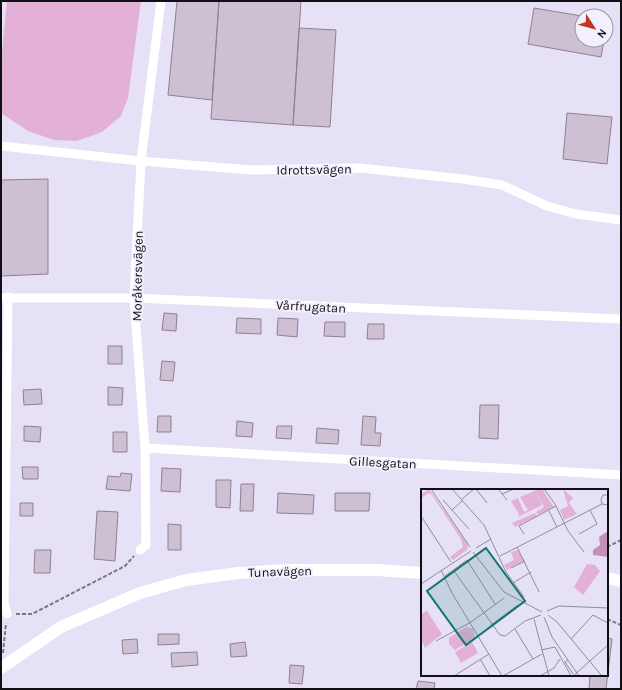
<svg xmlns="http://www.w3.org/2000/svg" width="622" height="690" font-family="Karla,sans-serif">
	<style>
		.green { fill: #e3b1d7 }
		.building { fill: #cdc0d2; stroke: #8d8192 }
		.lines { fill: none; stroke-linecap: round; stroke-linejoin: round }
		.path { stroke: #7a7785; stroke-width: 2; stroke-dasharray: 4 2; stroke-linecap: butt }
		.minor { stroke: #fff; stroke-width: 9 }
		.tertiary { stroke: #fff; stroke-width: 12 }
		.labels { text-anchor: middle; stroke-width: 4; stroke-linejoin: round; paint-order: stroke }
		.street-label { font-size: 13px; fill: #110f16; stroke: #f3effd }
		.inset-road { fill: none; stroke: #918d9c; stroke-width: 1 }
		.view { fill: #0f766e; fill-opacity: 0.15; stroke: #0f766e; stroke-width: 2 }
		.inset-edge { fill: none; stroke: #110f16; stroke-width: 2 }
	</style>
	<rect width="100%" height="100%" fill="#e6e1f6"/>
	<path class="green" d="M7,1H141L128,98L121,116L102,132L77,141L54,140L28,131L1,113V63Z"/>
	<path class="building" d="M177,1H219L212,100L168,95Z
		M219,1H301L293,125L211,119Z
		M534,8L582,16V40H604L601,57L528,44Z
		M299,28L336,30L330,127L293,125Z
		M567,113L612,117L607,164L563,159Z
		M48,179V274L1,276V180Z
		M164,313L177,314L176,331L162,330Z
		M237,318L261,319V334L236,333Z
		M278,318L298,319L297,337L277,335Z
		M325,322H345V337L324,336Z
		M368,324H384V339H367Z
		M108,346H122V364H108Z
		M162,361L175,362L173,381L160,380Z
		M108,387L123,388L122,405H108Z
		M41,389L42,404L24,405L23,390Z
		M480,405H499L498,439L479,438Z
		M158,416H171V432H157Z
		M363,416L376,417L375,433H381L380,446L361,445Z
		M237,421L253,423L252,437L236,436Z
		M24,426L41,427L40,442L24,441Z
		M277,426H292L291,439L276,438Z
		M317,428L339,430L338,444L316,443Z
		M113,432H127V452H113Z
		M22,467H38V479H23Z
		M162,468L181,469L180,492L161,491Z
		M121,473L132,474L130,491L106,489L108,476L120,477Z
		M216,480H231L230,508L216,507Z
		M241,484H254L253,511H240Z
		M278,493L314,495L313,514L277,513Z
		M335,493H370L369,511H335Z
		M20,503H33V516H20Z
		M97,511L118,512L115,561L94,559Z
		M168,524L181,525V550H168Z
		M35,550H51L50,573H34Z
		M158,634H179V644L158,645Z
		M607,638L612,639L606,689H589L590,675H607Z
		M137,639L138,653L123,654L122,640Z
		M245,642L247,656L231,657L230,644Z
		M197,652L198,665L172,667L171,653Z
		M290,665L304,666L302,684L289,683Z
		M418,681L435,683L434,689H416Z"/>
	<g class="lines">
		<path class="path" d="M607,547L621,540
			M16,614H32L125,566L134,556
			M607,619L621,625
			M3,653L6,623"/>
		<path class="minor" d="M1,146L141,161L252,170L360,168L463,179L502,185L547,206L576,214L621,220
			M1,298H134L621,319
			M145,448L621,475
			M140,550L146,545L145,448L134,298L141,161L161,1
			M7,614L4,602L8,297"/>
		<path class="tertiary" d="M607,578L621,581
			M1,668L61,627L140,593L186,580L238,573L287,570H377L422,573"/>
	</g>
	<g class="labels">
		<g class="street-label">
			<text transform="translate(314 169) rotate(-1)" y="5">Idrottsvägen</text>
			<text transform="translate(137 276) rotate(-89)" y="5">Moråkersvägen</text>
			<text transform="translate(311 306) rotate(3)" y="5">Vårfrugatan</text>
			<text transform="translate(383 462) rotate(3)" y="5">Gillesgatan</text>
			<text transform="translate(280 571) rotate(-2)" y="5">Tunavägen</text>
		</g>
	</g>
	<g transform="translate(421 489)">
		<rect width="187" height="187" fill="#e6e1f6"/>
		<path d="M8,0L47,55L46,61L32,71L29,68L42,58L40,50L11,6L8,4L0,9V5ZM118,0H121L133,18L117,26L115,23L123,18L115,4L121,16L97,28L98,25L90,12L97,9L103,23L107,21L99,8ZM142,0L152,9L148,14L156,25L143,31L139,21L147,17ZM114,24L116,27L94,38L91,34ZM97,61L103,72L86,81L83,76L93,71L90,63ZM166,75L174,76L179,82L162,106L153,98ZM6,122L21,145L4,159L0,151V125ZM45,138L52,140L54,149L34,161L28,155V149ZM51,153L57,164L40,174L34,163Z" fill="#e3b1d7"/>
		<path d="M187,42V68L172,66V61L179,56L178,48Z" fill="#c490b9"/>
		<path class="inset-road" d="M10,0L49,58M31,0L63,36L85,83L103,108M55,0L66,14M77,0L86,11M123,0L134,15L147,42L163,63M81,5L93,0M187,6H182L180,10L181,15L187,16M41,10L53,0M22,11L48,40M31,21L42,11M128,22L136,38M0,27L30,73M103,45L98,37L135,17M158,45L176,35L169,21M96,58L118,103M55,59L70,50M52,63L83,103L121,123M79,67L181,15M90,79L104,72M20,81L31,104L81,187M33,82L79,146L84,147L104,132L120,126M24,87L46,71L74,115M92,94L110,83M0,95L50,62M126,122L138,117L187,119M127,126L136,133L181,187M123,128L131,148L158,187M113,130L128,187M70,136L97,116M94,140L112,170M150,150L172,126L187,134M15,152L50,133L83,109M120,161L134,158L150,187M59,170L69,187M147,171L144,173L152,185M33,187L68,165M82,187L121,165M119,187L133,179L139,170M152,187L187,156"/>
		<path class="view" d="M65,59L104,112L45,156L6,102Z"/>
		<rect width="187" height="187" class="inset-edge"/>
	</g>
	<rect width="622" height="690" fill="none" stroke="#110f16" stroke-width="4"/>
	<g transform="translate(594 28) rotate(126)"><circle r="19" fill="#f3effd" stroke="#9995a1"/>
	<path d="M0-3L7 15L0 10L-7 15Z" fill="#c03421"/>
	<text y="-6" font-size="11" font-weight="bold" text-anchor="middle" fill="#110f16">N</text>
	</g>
</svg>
